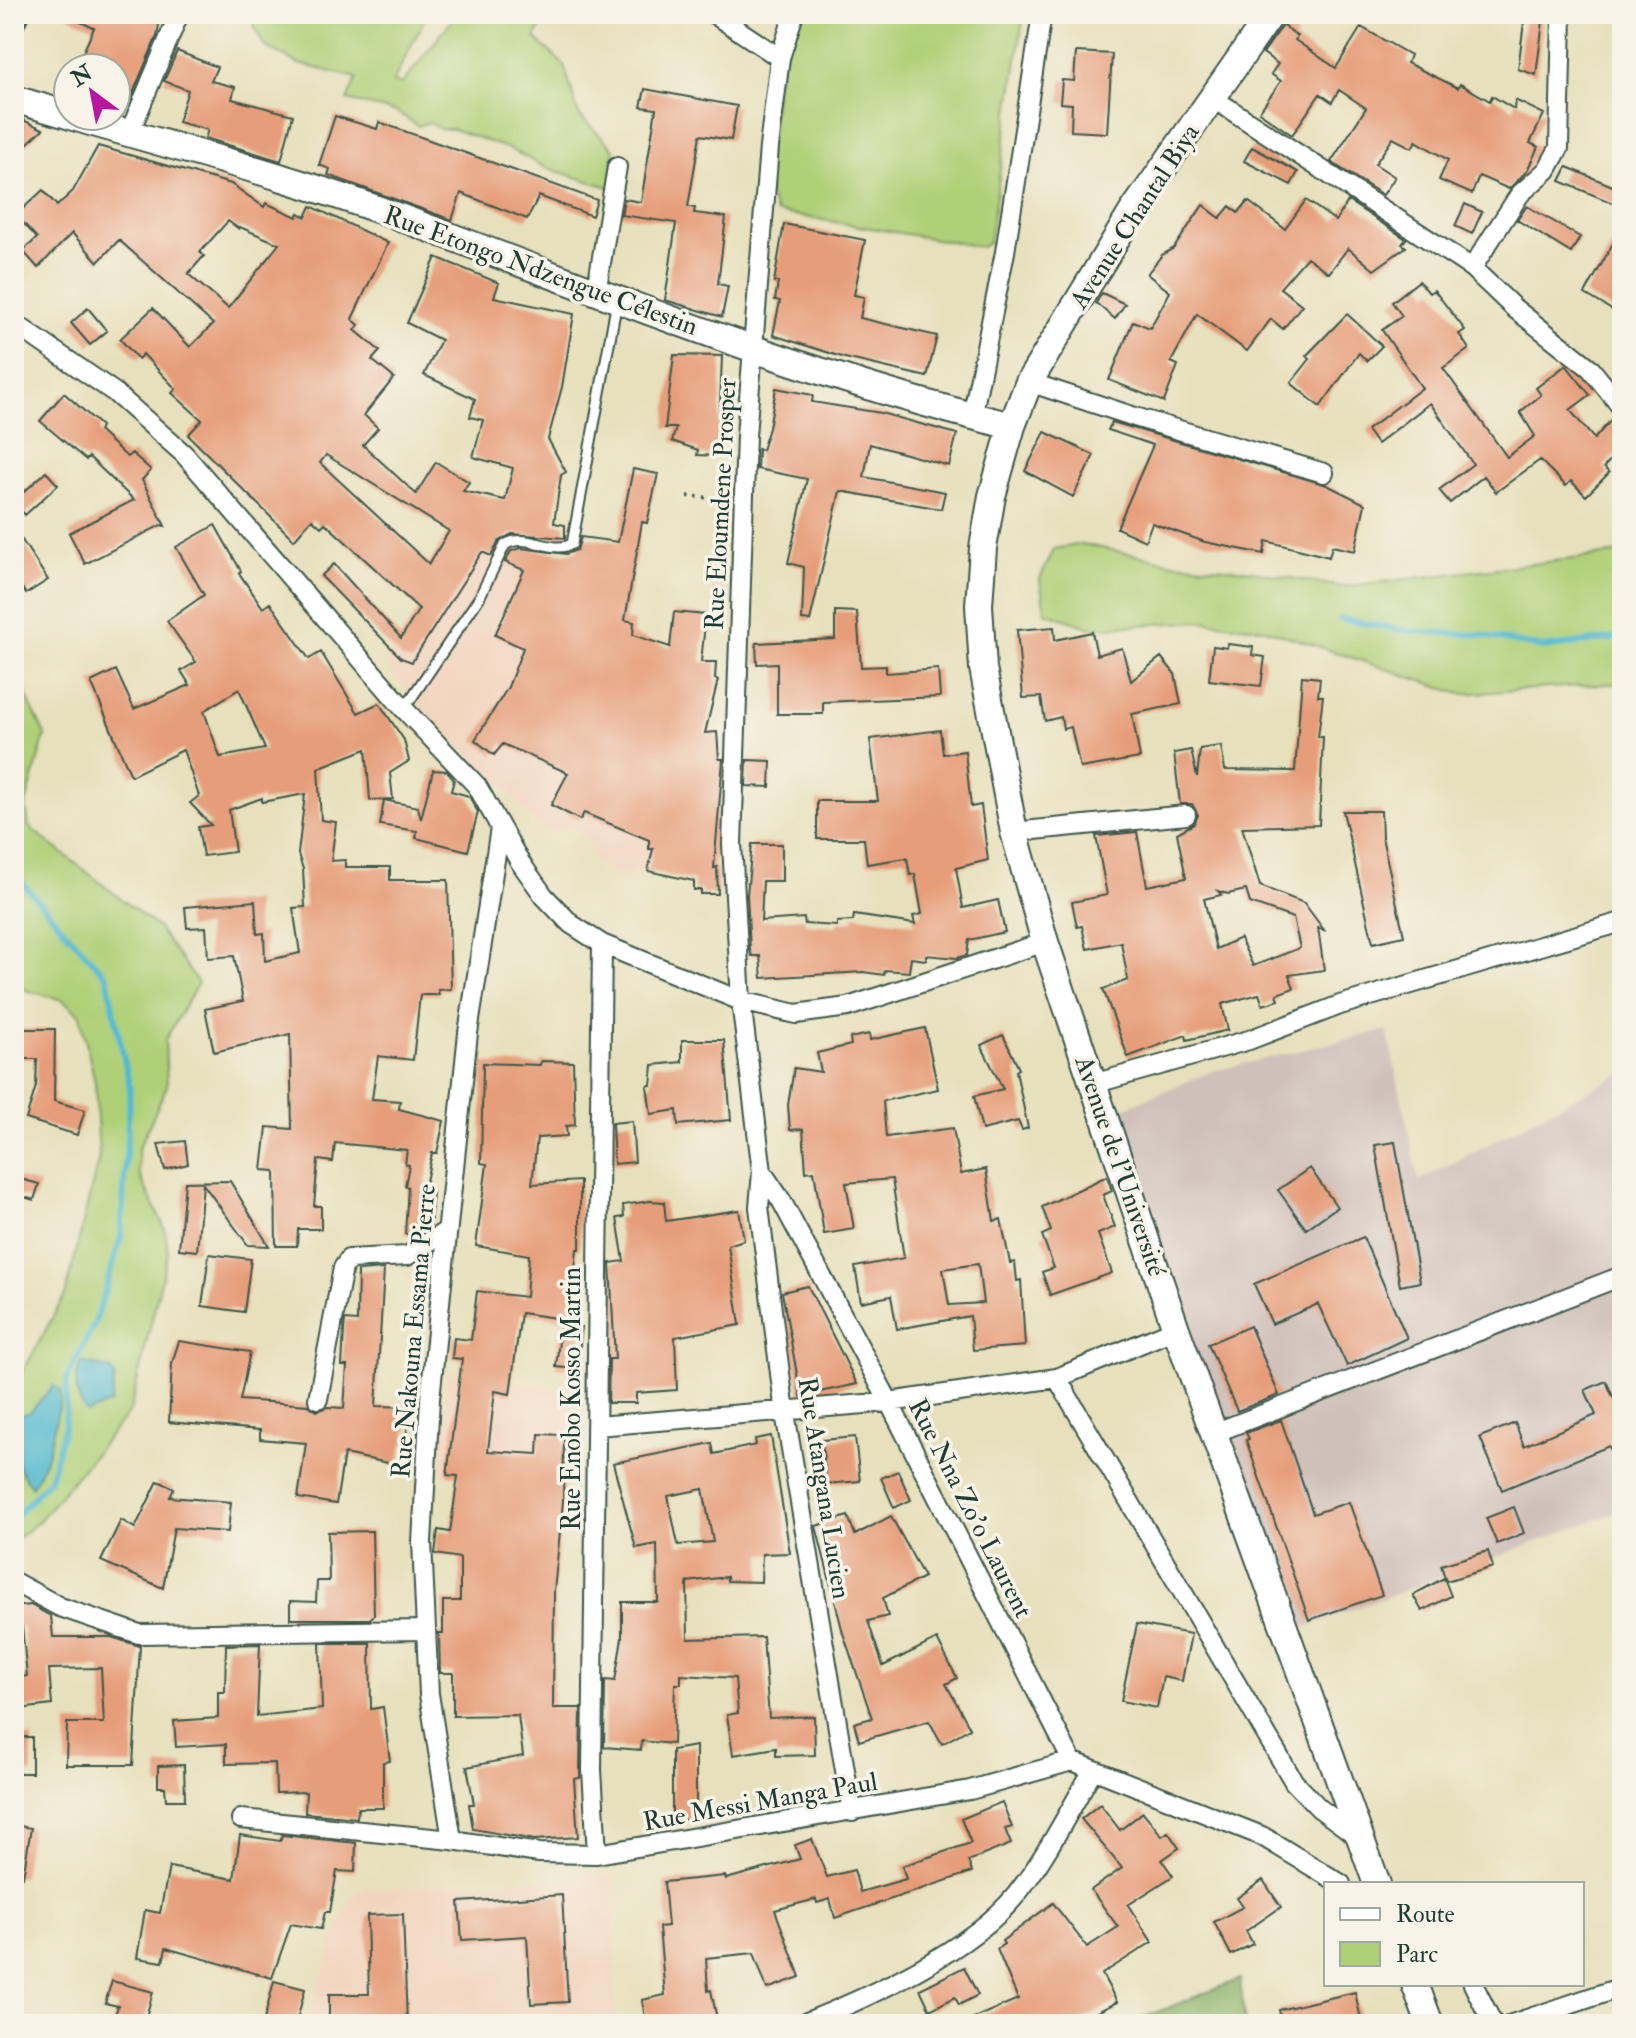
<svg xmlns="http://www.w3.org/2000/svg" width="1636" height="2038" font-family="'IM FELL Double Pica',serif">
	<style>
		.built { fill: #f2d4be }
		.industrial { fill: #cfc0ba }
		.green { fill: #b0d078; stroke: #688656; stroke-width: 2 }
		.forest { fill: #8cb268; stroke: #56784e; stroke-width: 2 }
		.water { fill: #51b9ce; stroke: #387b81; stroke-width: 2 }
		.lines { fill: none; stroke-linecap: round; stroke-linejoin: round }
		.stream { stroke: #51b9ce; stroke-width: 6 }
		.building { fill: #e69d79; fill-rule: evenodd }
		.lane-casing { stroke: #3d5548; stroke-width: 13 }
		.street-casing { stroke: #3d5548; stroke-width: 22 }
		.secondary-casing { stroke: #3d5548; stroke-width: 30 }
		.path { stroke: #3d5548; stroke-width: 4; stroke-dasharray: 2 6; stroke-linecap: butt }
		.lane { stroke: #fff; stroke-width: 9 }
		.street { stroke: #fff; stroke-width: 18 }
		.secondary { stroke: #fff; stroke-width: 26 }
		.labels { text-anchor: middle; stroke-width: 7; stroke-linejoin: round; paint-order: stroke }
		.street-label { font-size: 26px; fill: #1f3d34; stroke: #f7f3e8 }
	</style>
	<rect width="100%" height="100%" fill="#f7f3e8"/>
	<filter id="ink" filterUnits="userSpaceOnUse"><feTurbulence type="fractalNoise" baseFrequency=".0125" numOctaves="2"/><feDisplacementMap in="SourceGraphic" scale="16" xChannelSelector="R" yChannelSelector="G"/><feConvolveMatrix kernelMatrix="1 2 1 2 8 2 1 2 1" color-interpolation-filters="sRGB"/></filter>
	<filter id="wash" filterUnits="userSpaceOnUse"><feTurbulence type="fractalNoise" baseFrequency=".006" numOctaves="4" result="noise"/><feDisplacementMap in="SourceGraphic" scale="32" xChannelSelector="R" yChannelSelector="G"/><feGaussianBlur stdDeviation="1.8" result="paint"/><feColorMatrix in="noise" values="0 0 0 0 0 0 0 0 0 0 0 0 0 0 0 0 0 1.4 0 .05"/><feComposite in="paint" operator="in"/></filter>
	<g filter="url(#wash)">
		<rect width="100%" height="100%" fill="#e7e0bc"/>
		<path class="built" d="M473,522L522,537L530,546L557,552L560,557L675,865L673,876L648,871L616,874L593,859L587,839L573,827L551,832L536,825L516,799L438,726L384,664Z
			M447,1372L573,1391L566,1488L440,1474Z
			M613,1876L615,2024H306L340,1921L357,1890Z"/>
		<path class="industrial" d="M1387,1030L1419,1181L1622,1073V1510L1287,1634L1104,1116L1213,1071Z"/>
		<path class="green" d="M255,14H427L393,82L402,84L457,14H548L535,38L564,65L579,115L614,149L612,188L546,168L512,150L453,129H440L429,122L418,126L397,112L347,100L357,78L299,64L264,46L252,21Z
			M788,14H1024L989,242L982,247L776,212L762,177Z
			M1082,544L1174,563L1247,570L1341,587L1622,553V683L1461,694L1266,629L1203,621L1091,628L1045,612L1040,579L1054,549Z
			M14,639L26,695L45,735L26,804L29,827L157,927L198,983L165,1040L167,1086L138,1150L139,1174L165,1229L168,1252L130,1411L39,1521L14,1541V1388L66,1293L99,1157L95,1082L80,1015L63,1000L14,987Z"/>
		<path class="forest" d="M1240,1979L1245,2024H1127Z"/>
		<path class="water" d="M81,1362L111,1369L115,1376L111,1403L87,1413C74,1396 74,1383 81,1362Z
			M53,1386L60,1390L61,1399L47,1457L32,1487C12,1465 14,1446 14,1417L30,1412Z"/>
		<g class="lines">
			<path class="stream" d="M1340,619L1408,631L1481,635L1544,648L1622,637
				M14,862L23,884L107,977L130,1088L121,1238L95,1323L67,1378L65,1424L50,1479L14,1518"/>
		</g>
		<g id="blocks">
			<path class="building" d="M63,14H161L157,36L131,98L116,92V68H76L94,28Z
				M1525,14H1544L1536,75L1518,69Z
				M1283,25L1297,36L1295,40L1336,68L1361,27L1410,55L1407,63L1458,88L1460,84L1490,101L1492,96L1514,109L1515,100L1544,114L1530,143L1538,147L1527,171L1509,189L1479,176L1472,194L1439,180L1448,160L1416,141L1412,148L1393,138L1375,164L1395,177L1383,195L1331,162L1366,108L1339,90L1332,102L1320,94L1292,135L1259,112L1281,81L1271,74L1278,64L1263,53Z
				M177,51L217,67L211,81L235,87L232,99L293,115L281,161L205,138L208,130L178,122L188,90L164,81Z
				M1076,52L1112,54L1107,133L1071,131L1072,104L1060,103L1062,80L1074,81Z
				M645,89L737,106L731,140L700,135L688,207L695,208L694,213L726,217L718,284L728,286L722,317L665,300L676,223L621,215L624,199L641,202L656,109L641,107Z
				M14,116L43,129L14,156Z
				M335,116L377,129L379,122L597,200L592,216L539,196L527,219L461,193L452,220L328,175L330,169L319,165Z
				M98,146L231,184L264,207L266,203L297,217L299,213L306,217L311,206L388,243L352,319L359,325L355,330L380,351L372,360L394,378L364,415L378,428L363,445L416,494L436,462L469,482L463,491L505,500L513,468L473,457L483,420L470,417L475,399L424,375L441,340L407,323L436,257L499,283L494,297L574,314L562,387L548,439L566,472L561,475L554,523L565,525V538L512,534L499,541L491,556L482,552L412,662L401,658L321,576L334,564L401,638L419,609L325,523L321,527L312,519L294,540L188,435L202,420L172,393L176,389L143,354L138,359L120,339L153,308L190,347L213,324L119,240L98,262L72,233L38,268L23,251L37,238L16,215L43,190L57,206L73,191ZM228,221L239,229L240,227L279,244L228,308L188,274L204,256L200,252ZM326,455L449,531L429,564L320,463Z
				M1252,147L1298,172L1291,185L1244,161Z
				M1567,167L1622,190V207L1560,181Z
				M1306,200L1336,221L1348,201L1406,239L1402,244L1406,247L1374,270L1348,248L1329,273L1307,257L1280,288L1302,305L1283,329L1271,319L1247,351L1197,314L1171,362L1178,365L1164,402L1109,380L1133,321L1150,328L1170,292L1147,274L1162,255L1174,248L1203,205L1220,218L1230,206L1238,213L1248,201L1285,229Z
				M1465,204L1482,212L1472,234L1455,226Z
				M1527,206L1580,237L1571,253L1517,220Z
				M784,224L865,240L854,295L864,297L860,318L937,336L927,377L845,358L773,335L780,301L775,300L778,282H774Z
				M1622,227V316L1585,294Z
				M1419,281L1429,293L1434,290L1465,330L1459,334L1469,349L1443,368L1507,457L1535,436L1520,412L1541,395L1536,388L1566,365L1590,395L1570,410L1594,439L1611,420L1622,430V447L1604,467L1609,473L1586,496L1571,481L1566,486L1540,460L1496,492L1484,476L1450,503L1439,490L1473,464L1430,403L1377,444L1367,430L1422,388L1382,330L1402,316L1392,302Z
				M1102,293L1125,304L1115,319L1096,303Z
				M88,308L107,331L90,345L71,323Z
				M1347,314L1382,346L1367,361L1359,353L1320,407L1291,383L1310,359L1306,356Z
				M674,355L722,356L718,456L697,455L698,450L672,441L676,428H665Z
				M776,388L813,395L812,402L881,413L957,434L949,466L870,444L864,477L945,492L941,509L840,491L810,621L802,620L804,567L788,563L807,479L757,469L758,449L762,450L769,428Z
				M64,393L101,426L99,431L127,457L132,453L151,470L142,480L165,526L161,525L85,564L69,533L134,500L89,457L86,460L40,421Z
				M1112,422L1327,485L1365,504L1355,551L1332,546L1329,557L1266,541L1264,554L1205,542L1152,523L1145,541L1117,528L1153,445L1108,430Z
				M1045,432L1094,455L1073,497L1025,471Z
				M633,469L658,474L647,523L642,522L625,620L634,622L633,635L670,647L674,612L706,615L701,662H716L715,679L718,680L705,733L717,732L719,759H723L714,868L717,867L718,894H701V890H694V881L648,871L653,849H649V840L584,813L580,820L551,805L568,773L503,744L494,755L475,740L508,687L523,648L495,635L524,570L505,562L511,551L521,548L566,554L577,550L581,537L618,542Z
				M46,472L58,485L25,515L14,501Z
				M215,525L241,571L239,573L263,608L270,603L309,659L321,652L358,713L379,703L404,740L409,761L390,773L393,799L370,800L366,749L318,768L321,820L336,822L331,861L345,860V867H390V880H448L451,989L438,990L439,995H420L413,1060L378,1056L372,1099L400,1101L399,1109L444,1121L437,1153H432L424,1191L433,1192L430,1227L416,1235L405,1234L408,1187L405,1186L409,1165L405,1164L407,1150L335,1143L333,1162L318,1160L314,1206H321V1229H298L297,1246H276L275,1171L262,1170L267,1127L292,1129L290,1034L214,1052L205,1009L243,1001L234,956L208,958L206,927L187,928L185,907L255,901L257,934L264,933L265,961L300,953L293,908L305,907L303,869L298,854L305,794L262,802V798L229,810L235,852L203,856L198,827L211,825L190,803L199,796L183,750L131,776L91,682L116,670L134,709L190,685L181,671L196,662L167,621L204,595L176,547ZM239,689L265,749L220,757L204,711Z
				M14,528L48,580L26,594L14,576Z
				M835,611L857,612L861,667L886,666V673L938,669L940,697L823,702V714H777V663L757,664L756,643L835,639Z
				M1054,627L1055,640L1092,632L1097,655L1122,648L1131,681L1161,657L1175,674L1181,704L1132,714L1140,758L1080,768L1071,727L1063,729L1061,717L1045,721L1041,697L1023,698L1017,630Z
				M1228,644L1253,647L1252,655L1265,657L1261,686L1209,680L1213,646L1227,648Z
				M1302,676L1320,678L1318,696H1323L1318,737H1323L1319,825L1242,827L1260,886L1304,903L1324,930L1318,928L1324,970L1289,975L1294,988L1277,994L1279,1000L1263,1005L1259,994L1222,1004L1228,1030L1187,1040L1186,1035L1128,1057L1103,989L1128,980L1121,942L1087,949L1082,926L1077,927L1072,902L1107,895L1096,836L1137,832L1147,886L1186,878L1177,833L1194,824L1198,815L1192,804H1180L1174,753L1191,750L1197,777L1200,749L1221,746L1225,770L1295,771ZM1246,890L1250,903L1293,918L1300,948L1253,966L1240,938L1216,949L1204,899L1221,895L1218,891L1228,894Z
				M940,730L943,754L965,751L971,807L981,805L988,860L956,868L963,908L998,900L1005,932L969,940L967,955L957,958L926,955V960L911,958L909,972L885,970L884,975L863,972L762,978L760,956H752L750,950L747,895L752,844H782V881H763L761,921L804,918L805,924L837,926V922L853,921L854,915L915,924L913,916L922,914L915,874L910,875L907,858L867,864L864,839H817V801H878L870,739Z
				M747,760L771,761L770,787L746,786Z
				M433,770L447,771L454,780L451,791L469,796L478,812L468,851L416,838L417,831L380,825L384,800L418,807L421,819Z
				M1343,811H1381L1382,837L1404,936L1373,943Z
				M925,1028L938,1089L883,1101L886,1137L953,1128L961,1174L986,1169L994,1221L1001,1219L1010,1263L1015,1262L1017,1281L1021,1280L1025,1346L973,1350L970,1316L897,1329L891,1296L861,1302L855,1267L904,1258L892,1179L846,1183L854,1229L824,1234L814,1171L806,1172L803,1129L790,1130L788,1105L794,1068L821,1072L817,1053L851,1045L850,1038L869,1034L870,1040ZM978,1264L983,1303L949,1305L943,1269Z
				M21,1029H55L54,1101L85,1110L77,1135L26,1119L36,1086L37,1059H20Z
				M1003,1035L1019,1069L1016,1071L1028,1128L1022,1130L1018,1121L982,1130L974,1096L1003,1089L981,1045Z
				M682,1040H724L731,1120L678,1125L677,1110L651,1114L647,1086L651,1085L653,1065L682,1062Z
				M541,1061L573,1062L575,1125L566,1126L567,1136L537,1138L532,1184L580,1181V1249H577L570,1320L521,1313L510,1394L495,1391L488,1451L538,1454L539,1434L564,1435L563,1502L554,1591L553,1708H581L580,1778L574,1779L578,1837L535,1840L473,1829L469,1804H474L467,1767L523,1756L518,1715L453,1716V1673H440L439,1633H443V1601H460V1558L435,1554L438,1530L450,1532L458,1476L447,1475L462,1359L452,1358L454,1338L471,1340L477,1291L526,1297L529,1255L476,1246L487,1164L481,1163L483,1063L540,1065Z
				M632,1121L635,1162L614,1164L612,1123Z
				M185,1141L188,1164L165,1170L158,1144Z
				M1395,1142L1420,1282L1400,1286L1375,1145Z
				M1310,1168L1337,1207L1306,1229L1278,1190Z
				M1107,1176L1112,1191L1103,1195L1115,1227L1098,1234L1112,1273L1050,1295L1042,1272L1054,1268L1042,1235L1051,1231L1042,1207Z
				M17,1178L39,1184L34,1200L14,1194Z
				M230,1181L269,1246L248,1245L203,1184L197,1251L179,1249L185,1182Z
				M650,1201L664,1202L666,1221L739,1210L744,1240L728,1245L740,1325L675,1337L677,1390L636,1393V1403H608L609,1359H615L610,1263L624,1261L617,1218L624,1217L623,1205Z
				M1363,1237L1407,1338L1347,1366L1318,1304L1272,1324L1254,1284Z
				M209,1254L251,1259L244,1312L202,1306Z
				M384,1269L376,1406L413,1407L398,1465L344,1454L336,1504L298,1498L306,1443L260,1439V1430L169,1422L172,1363L179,1341L250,1352L240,1400L308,1405L317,1411L327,1407L344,1408L347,1366H342L344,1329L345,1320L357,1321L358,1271Z
				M808,1286L857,1384L801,1396L782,1292Z
				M561,1324L582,1327L577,1369L556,1367Z
				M1250,1326L1279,1395L1237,1411L1208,1344Z
				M1606,1381L1622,1417V1475L1609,1446L1502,1490L1480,1437L1515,1423L1524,1446L1596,1415L1585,1390Z
				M1281,1420L1313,1514L1349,1502L1382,1595L1309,1620L1246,1440L1249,1439L1246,1433Z
				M771,1436L790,1553L762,1554L761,1582L727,1581V1577L687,1582L688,1639L763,1637L769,1718L814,1716L815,1755L776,1756V1748L733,1755L727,1715L738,1713L735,1678L681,1675V1684H675L673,1744L642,1741L641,1750L604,1747L605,1680L615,1681L622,1638V1602H658L657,1544L636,1548L613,1463L712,1443L714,1454L756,1445L755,1439ZM703,1489L713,1542L678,1545L668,1496Z
				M855,1437L860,1481L826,1484L822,1440Z
				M898,1471L911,1500L894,1508L881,1478Z
				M158,1481L174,1488L170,1497L231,1502L228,1532L174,1528L163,1588L101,1561L121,1520L135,1528Z
				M1514,1507L1524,1533L1497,1544L1486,1518Z
				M848,1516L855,1535L891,1516L924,1577L883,1598L888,1616L868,1621L883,1666L937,1639L957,1678L946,1684L970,1728L942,1744L929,1721L859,1741L854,1723L872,1718L843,1633L816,1526Z
				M372,1531L374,1615L370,1619H290V1601L316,1602L317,1581H329L328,1532Z
				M1488,1551L1493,1567L1446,1581L1441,1565Z
				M1444,1578L1451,1596L1422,1611L1413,1595Z
				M31,1605L51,1616L53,1637H111L140,1646L133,1765H66L67,1723H104L101,1668L49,1669L52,1705L19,1709L18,1698H14V1678L27,1676L22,1626L14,1627V1607Z
				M1137,1624L1191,1634L1182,1681L1163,1677L1157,1708L1121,1701Z
				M320,1643H370L371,1709L383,1707L390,1761L383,1762V1808H358L357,1818L305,1813L306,1792L276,1793L275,1763L226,1764V1744L176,1747L174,1721L218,1718V1692H225L226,1645L260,1644L257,1716L322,1709Z
				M14,1737H32V1773H14Z
				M696,1746V1820H672V1750Z
				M184,1765L185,1800H166L165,1787H158V1766Z
				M1002,1802L1012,1827L1005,1829L1011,1844L968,1861L972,1872L835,1918L830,1899L817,1903L816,1899L775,1910L800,1977L767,1989L754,1953L706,1958L708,1991L711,1990L718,2024H646L642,2000L665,1995L659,1927L668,1926L664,1882L725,1876L726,1879L800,1859L795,1845L812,1839L827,1877L854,1870L860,1892L906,1879L902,1866L971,1843L961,1819Z
				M1100,1804L1120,1830L1143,1812L1162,1836L1168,1832L1179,1848L1162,1860L1173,1876L1128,1905L1152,1942L1102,1974L1117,2002L1074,2024H960L1018,1999L997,1949L1004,1944L1002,1941L1053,1903L1087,1947L1118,1927L1091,1890L1122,1868L1081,1819Z
				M14,1825L31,1828L23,1877L14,1876Z
				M240,1835L280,1841L282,1835L356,1843L355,1872L337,1871L330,1912H325L321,1929L291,1924L272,1978L166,1948L163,1962L137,1958L145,1910L160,1913L169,1867L234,1879Z
				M1263,1880L1281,1907L1246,1931L1253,1944L1231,1955L1214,1922L1243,1907L1237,1898Z
				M562,1895L568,2002L531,2004L527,1936L462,1940L459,1902Z
				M403,1914L407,2024H329V1994H369L367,1915Z
				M964,1967L978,1995L959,2005L955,1997L930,2010L920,1989Z
				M112,1981L153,1992L144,2024H112L118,2006L105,2003Z
				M274,1981L305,1989L296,2024H263Z
				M1355,1992L1362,2024H1282L1279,2010Z"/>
		</g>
	</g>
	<g filter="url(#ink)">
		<use href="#blocks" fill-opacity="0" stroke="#3d5548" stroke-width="2"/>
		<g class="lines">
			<defs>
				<path id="lane" d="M404,709L479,598L505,545C526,531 550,555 572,544L617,301"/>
				<path id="street" d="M714,14L780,58
					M794,14L780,58L769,147L746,436L732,844L741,1001L762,1172L781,1200L889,1402L1072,1761L1262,1836L1341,1884
					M14,25L19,14
					M1211,97L1472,268L1514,308L1590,368L1622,408
					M129,134L179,14
					M1472,268L1520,194L1547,170L1559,148L1562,14
					M596,293L617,167
					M14,323L114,392L184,454L404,709L477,786L520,862L544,896L571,924L602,944L741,1001L796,1014L848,1007L1045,942
					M1029,382L1135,417L1324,473
					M972,417L1005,252L1042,14
					M1014,832L1186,815
					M1093,1084L1249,1040L1340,1005L1622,922
					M762,1172L759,1207L785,1413L852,1812
					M1057,1378L1294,1782L1319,1808L1361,1839
					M318,1399L343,1268L349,1259L407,1256L446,1231
					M597,1426L889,1402L1057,1378L1176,1329
					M1214,1433L1622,1276
					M14,1582L60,1607L139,1634L424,1630
					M241,1819L452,1840L539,1853L597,1854L970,1790L1072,1761
					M452,1840L429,1694L422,1542L430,1399L468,1033L500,828
					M597,1854L592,1770L602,944
					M1473,1984L1493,2024
					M802,2024C868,1998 971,1950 1016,1895C1046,1857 1069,1811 1093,1770
					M1512,2024L1622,1987"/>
				<path id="secondary" d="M1271,14L1133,211L1029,382L1012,426L992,496L983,548L979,605L983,668L1014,832L1045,942L1176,1329L1377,1884
					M14,99L68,115
					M70,116C180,149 292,177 399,217C601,293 802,375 1012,426
					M1415,1984L1430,2024"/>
			</defs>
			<use href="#lane" class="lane-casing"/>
			<use href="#street" class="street-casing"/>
			<use href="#secondary" class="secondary-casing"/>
			<path class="path" d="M688,496L725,499"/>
			<use href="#lane" class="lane"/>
			<use href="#street" class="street"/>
			<use href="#secondary" class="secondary"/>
		</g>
	</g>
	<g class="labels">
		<g class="street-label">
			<text transform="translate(1134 216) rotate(-57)" y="9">Avenue Chantal Biya</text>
			<text transform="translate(541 270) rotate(20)" y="9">Rue Etongo Ndzengue Célestin</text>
			<text transform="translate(720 504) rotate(-87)" y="9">Rue Eloumdene Prosper</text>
			<text transform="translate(1121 1166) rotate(71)" y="9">Avenue de l'Université</text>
			<text transform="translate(413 1331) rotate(-85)" y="9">Rue Nakouna Essama Pierre</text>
			<text transform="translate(571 1399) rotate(-90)" y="9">Rue Enobo Kosso Martin</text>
			<text transform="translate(825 1488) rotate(81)" y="9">Rue Atangana Lucien</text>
			<text transform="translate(971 1508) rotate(63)" y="9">Rue Nna Zo'o Laurent</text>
			<text transform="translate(760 1801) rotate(-10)" y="9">Rue Messi Manga Paul</text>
		</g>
	</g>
	<rect width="1636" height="2038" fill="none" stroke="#f7f3e8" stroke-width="48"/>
	<rect x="1324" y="1882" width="260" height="104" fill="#f7f3e8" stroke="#a1aaa0" stroke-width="2"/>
	<rect x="1340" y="1908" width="40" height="12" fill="#ffffff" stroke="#a1aaa0" stroke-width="2"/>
	<text x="1396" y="1922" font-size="24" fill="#1f3d34">Route</text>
	<rect x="1340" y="1942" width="40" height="24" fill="#b0d078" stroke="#a1aaa0" stroke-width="2"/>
	<text x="1396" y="1962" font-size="24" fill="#1f3d34">Parc</text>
	<g transform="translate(92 92) rotate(328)"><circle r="38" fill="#f7f3e8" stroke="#a1aaa0" stroke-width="2"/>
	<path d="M0-6L14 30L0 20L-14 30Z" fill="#b5179e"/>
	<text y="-12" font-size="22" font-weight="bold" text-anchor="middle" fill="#1f3d34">N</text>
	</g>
</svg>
